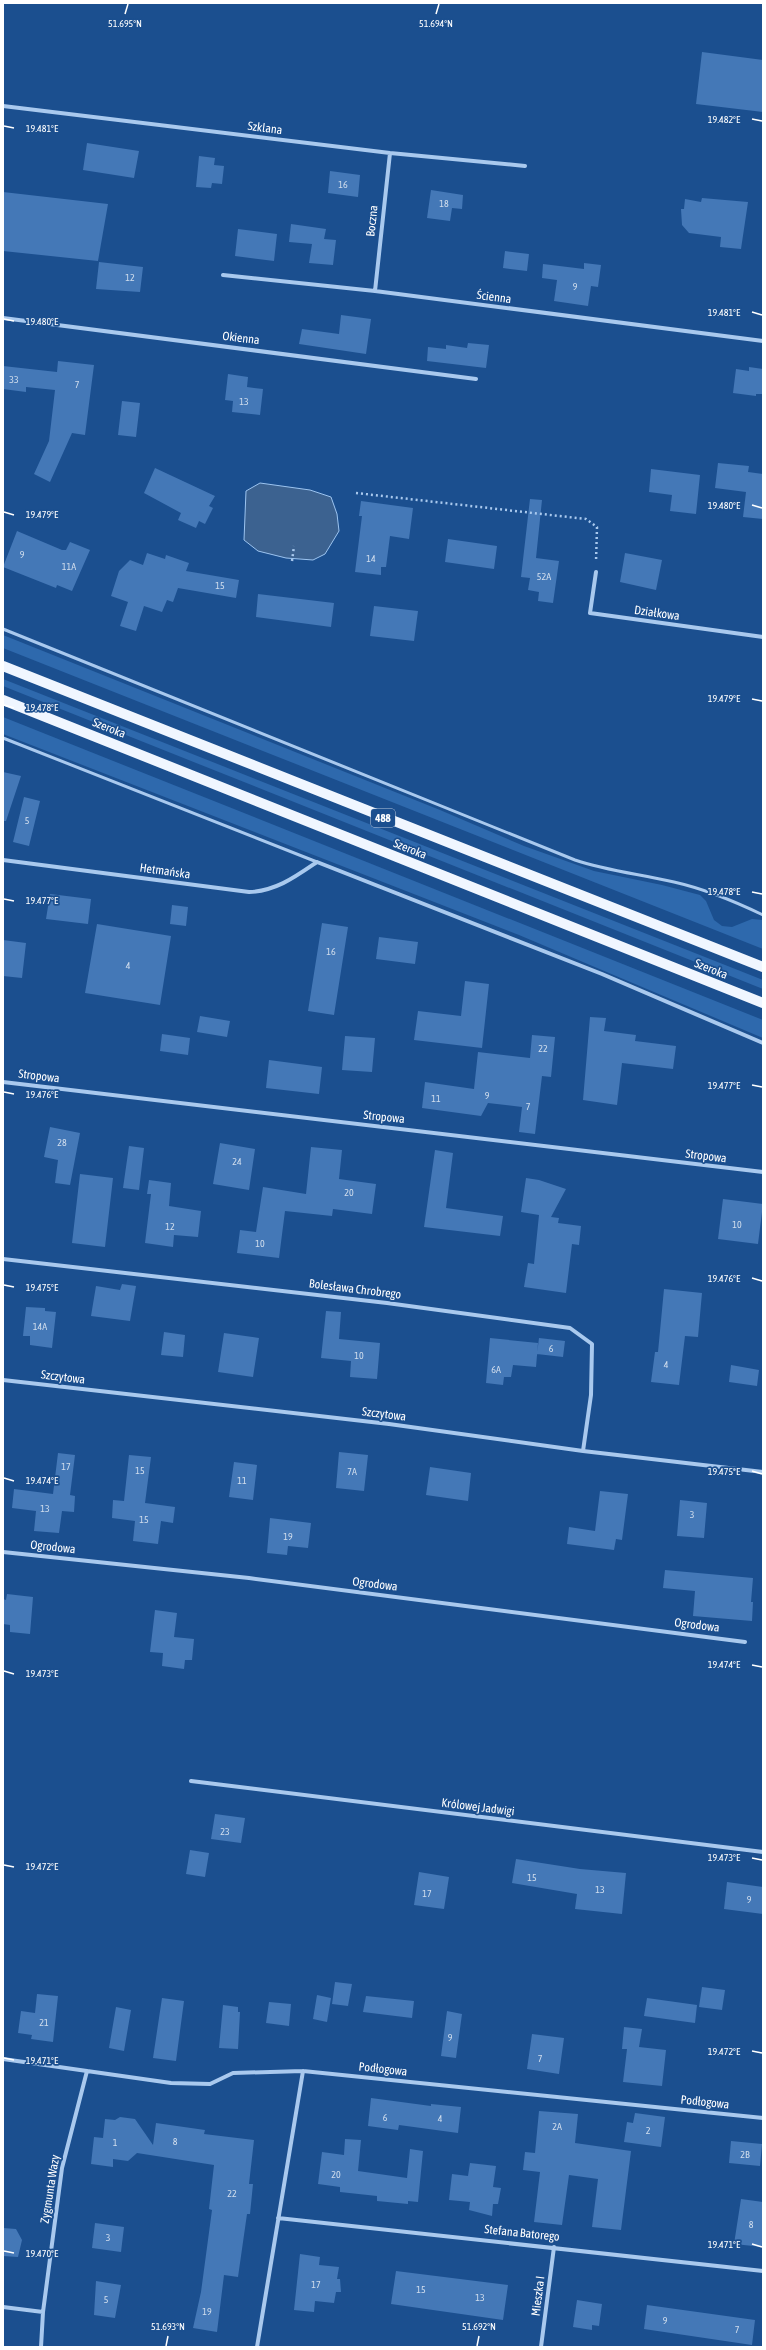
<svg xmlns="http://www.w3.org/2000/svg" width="766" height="2350" font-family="'Asap Condensed',sans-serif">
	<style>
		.green { fill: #2e69ad }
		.water { fill: #3c6290; stroke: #9cc4f0 }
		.building { fill: #4478b7 }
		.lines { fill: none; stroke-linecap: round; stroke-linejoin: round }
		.path { stroke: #a9c9ee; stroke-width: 2.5; stroke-dasharray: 2 3; stroke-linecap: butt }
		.lane { stroke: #a9c9ee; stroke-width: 3 }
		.street { stroke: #a9c9ee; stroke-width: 4 }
		.primary { stroke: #f0f6ff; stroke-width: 10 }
		.ticks { fill: none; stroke: #fff; stroke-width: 1.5 }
		.labels { text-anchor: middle; stroke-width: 3.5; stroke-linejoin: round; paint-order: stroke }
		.number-label { font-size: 10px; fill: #d0dded }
		.shield { fill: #1b4f8f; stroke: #bbcadd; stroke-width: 1 }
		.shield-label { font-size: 11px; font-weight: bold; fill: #fff }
		.street-label { font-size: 12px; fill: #fff; stroke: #1b4f8f }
		.ticks-label { font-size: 10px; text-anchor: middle; fill: #fff; stroke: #1b4f8f; stroke-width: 3.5; stroke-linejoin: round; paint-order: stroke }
	</style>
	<rect width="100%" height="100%" fill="#1b4f8f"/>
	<path class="green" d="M3,635L440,810L524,846L594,871L662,885L700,895L706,901L714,920L722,926L732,927L752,919L763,920V949L3,648Z
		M3,679L763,980V989L3,686Z
		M3,717L763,1020V1038L519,935L3,734Z"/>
	<path class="water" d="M260,483L310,490L331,497L337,514L339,531L325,554L313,560L286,558L258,551L244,540L246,491Z"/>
	<path class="building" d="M702,52L763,60V112L696,104Z
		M87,143L139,151L134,178L83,170Z
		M199,156L215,158L214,165L224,166L222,184L212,183L211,188L196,187Z
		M330,171L360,175L358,197L328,193Z
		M431,190L463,195L462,209L452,208L450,221L427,218Z
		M3,192L108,204L98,261L3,251Z
		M702,198L748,202L741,249L720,247L721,237L689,233L682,225L681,209H684L685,199L701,202Z
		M291,224L326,229L324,239L336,240L333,265L309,263L312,244L289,242Z
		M238,229L277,234L274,261L235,256Z
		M505,251L529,254L527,271L503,268Z
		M99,262L143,267L140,292L96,289Z
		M584,263L601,265L598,287L591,286L588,306L554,301L557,280L542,278L543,264L584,269Z
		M341,315L371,319L366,354L299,344L302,329L339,334Z
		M468,343L489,345L486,368L427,361L428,347L446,349V345L467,348Z
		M58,361L94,365L85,435L72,433L50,482L34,474L49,441L55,390L26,387V392L3,389V366L57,372Z
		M749,367L763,369V394H756V396L733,393L736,369L749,371Z
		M228,374L248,377L247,387L263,389L260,415L232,412L233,401L225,400Z
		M122,401L140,403L136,437L118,435Z
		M718,463L749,466L748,472L763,474V519L743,517L746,492L715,488Z
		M155,468L215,496L209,506L213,508L205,524L199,521L196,528L178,520L181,513L144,493Z
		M651,469L700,475L696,514L670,511L672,495L649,492Z
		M530,499L542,500L536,558L559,561L553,603L538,601L539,592L528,590L530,578L521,577Z
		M361,501L413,508L409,539L390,536L386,567H381V575L355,572L362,516H359Z
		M17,531L62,550H66L70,542L90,550L72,591L57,585L56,588L3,567Z
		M448,539L497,546L494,569L445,562Z
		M147,553L165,559L166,555L189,563L186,571L239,580L236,598L178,588L173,602L167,600L162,612L144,606L136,631L120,626L128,602L111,596L119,571L130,560L143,565Z
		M625,553L662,560L656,590L620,582Z
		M258,594L334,603L331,627L256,617Z
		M374,606L418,611L414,641L370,636Z
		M3,772L21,776L6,821H3Z
		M24,797L40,801L29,846L13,842Z
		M50,894L91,899L88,924L46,919Z
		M172,905L188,907L186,926L170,924Z
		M322,923L348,927L334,1015L308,1011Z
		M97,924L171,936L160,1005L85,993Z
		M379,937L418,942L415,964L376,959Z
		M3,940L26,943L22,978L3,976Z
		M465,981L489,984L482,1048L414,1040L418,1011L461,1016Z
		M200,1016L230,1021L227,1037L197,1032Z
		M590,1017L606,1018L604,1031L636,1035L635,1041L676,1046L673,1069L622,1063L617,1105L583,1100Z
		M162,1034L190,1038L188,1055L160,1051Z
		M532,1035L555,1037L551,1077L542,1076L535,1134L519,1132L522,1107L488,1103L481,1116L422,1108L425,1082L474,1089L478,1052L530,1058Z
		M345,1036L375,1038L372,1072L342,1070Z
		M269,1060L322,1067L319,1094L266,1088Z
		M50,1127L80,1133L70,1185L55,1183L58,1160L44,1157Z
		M220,1143L255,1149L249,1190L213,1184Z
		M129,1146L144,1148L139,1190L123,1188Z
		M311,1147L342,1150L339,1179L376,1184L372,1214L333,1209L332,1216L285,1211L279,1258L237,1253L240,1230L256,1232L263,1187L306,1194Z
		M435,1150L453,1153L446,1208L503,1216L500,1236L424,1227Z
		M80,1174L113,1178L105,1247L72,1243Z
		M526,1178L539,1180L566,1189L551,1217L559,1218L558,1223L581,1226L579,1245L572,1244L566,1293L524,1287L528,1263L534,1264L539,1215L521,1212Z
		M149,1180L171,1183L169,1206L201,1211L198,1237L174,1235L173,1247L145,1243L151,1194H147Z
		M723,1199L763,1204L758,1244L718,1239Z
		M122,1284L136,1286L130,1321L91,1316L96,1286L120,1290Z
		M664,1289L702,1293L698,1337L685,1336L679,1385L651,1382L655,1352H658Z
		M26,1307L45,1308V1311L56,1312L52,1348L30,1345V1336H23Z
		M326,1311L341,1312L339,1339L380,1343L377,1379L350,1377L351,1361L321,1358Z
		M164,1332L185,1335L183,1357L161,1355Z
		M224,1333L259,1338L253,1377L218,1372Z
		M490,1338L538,1343L536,1367L513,1365L511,1377H504L503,1385L486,1383Z
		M539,1338L565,1341L563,1357L537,1354Z
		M731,1365L759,1370L757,1386L729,1382Z
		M339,1452L368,1455L364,1491L336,1488Z
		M58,1453L75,1455L70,1495L75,1496L74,1512L62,1511L59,1533L34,1531L36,1511L12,1508L14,1489L53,1494Z
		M129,1455L151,1457L145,1503L175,1507L173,1523L161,1521L158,1544L133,1541L135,1521L112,1518L113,1500L124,1501Z
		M234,1462L257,1465L253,1500L229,1497Z
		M430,1467L471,1473L468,1501L426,1495Z
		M600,1491L628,1494L622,1540L616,1539L614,1550L567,1544L569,1527L595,1531Z
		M680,1500L707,1503L704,1538L677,1536Z
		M270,1518L311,1523L308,1548L288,1546L287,1555L267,1553Z
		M665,1570L753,1578L751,1602H753L752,1621L693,1616L695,1591L663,1588Z
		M7,1594L33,1597L30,1634L10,1632V1625L3,1624V1599L6,1600Z
		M155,1610L177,1613L174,1637L194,1639L192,1660H185L184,1669L162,1666L163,1653L150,1652Z
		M215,1814L245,1818L241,1843L211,1839Z
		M190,1850L209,1853L205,1877L186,1874Z
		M516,1859L580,1869L626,1873L622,1914L575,1909L577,1894L512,1883Z
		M419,1872L449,1877L444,1909L414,1905Z
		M727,1882L763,1887V1914L724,1909Z
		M335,1982L352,1984L348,2006L332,2004Z
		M702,1987L725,1990L722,2010L699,2007Z
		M37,1994L58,1996L53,2042L31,2039L32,2035L18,2033L21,2011L35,2013Z
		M317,1995L331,1998L327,2022L313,2019Z
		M366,1996L414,2001L412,2018L363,2012Z
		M162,1998L184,2001L176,2061L153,2058Z
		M647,1998L697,2005L695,2023L644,2016Z
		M269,2002L291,2004L289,2026L266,2023Z
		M223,2005L238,2007V2012H240L238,2049L219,2048Z
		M116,2007L131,2010L124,2051L109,2048Z
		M447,2011L462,2014L456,2058L441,2056Z
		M624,2027L642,2029L639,2047L666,2050L662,2086L623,2082L627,2049H622Z
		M532,2034L564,2038L559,2074L527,2069Z
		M371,2098L431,2106V2104L461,2107L458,2133L399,2125L398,2130L368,2126Z
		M539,2111L578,2114L575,2143L631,2151L621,2230L592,2227L598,2179L569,2175L562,2225L534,2222L540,2172L523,2170L525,2152L535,2153Z
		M635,2113L665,2117L661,2147L624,2142L627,2122L633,2123Z
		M120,2117L135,2119L153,2145L156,2123L205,2130L204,2134L254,2140L249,2184H253L250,2214H247L238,2277L224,2275L217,2332L193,2328L201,2292L212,2210L209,2209L214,2165L137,2153L128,2161L113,2159V2167L91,2164L94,2137L103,2138L105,2119L115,2120Z
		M345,2139L361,2140L358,2171L407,2178L410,2149L423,2151L418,2202L408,2201V2204L377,2201V2196L340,2192V2187L318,2184L322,2152L344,2155Z
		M731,2141L762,2144L760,2166L729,2163Z
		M470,2163L496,2166L493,2187L501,2188L498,2204H493L492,2216L469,2210L470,2202L449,2200L452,2174L468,2176Z
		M741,2199L763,2202V2247L734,2244Z
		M95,2223L124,2227L121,2252L92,2248Z
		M3,2228L16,2229L22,2240L18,2257L3,2256Z
		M300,2254L320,2257L319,2265L339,2267L337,2279H340L341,2292H336L334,2303L315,2301L314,2312L294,2310Z
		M396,2271L508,2285L503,2320L391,2304Z
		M96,2281L121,2285L115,2318L94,2315Z
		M577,2300L602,2304L599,2326L592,2325V2330L573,2327Z
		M647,2305L755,2320L752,2345L644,2329Z"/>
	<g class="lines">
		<path class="path" d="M356,493L586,519L597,527L596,562
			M292,561L294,546"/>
		<path class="lane" d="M3,629L575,860C607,871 640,874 674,882C705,889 734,901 763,915
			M3,738L317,862"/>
		<path class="street" d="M3,106L390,153L525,166
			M223,275L375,291L763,341
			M375,291L390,153
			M3,318L476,379
			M596,572L590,613L763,637
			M3,860L249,892C276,891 295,877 317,862L602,974L763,1043
			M3,1082L763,1172
			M3,1259L387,1303L570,1328L592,1344L591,1395L583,1451
			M3,1380L389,1424L583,1451L763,1472
			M3,1552L249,1578L745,1642
			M191,1781L763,1852
			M3,2059L171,2083L210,2084L233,2073L303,2071L763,2118
			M278,2218L763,2271
			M3,2307L43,2312
			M41,2347L43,2312L62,2168L87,2071
			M257,2347L303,2071
			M541,2347L554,2247"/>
		<path class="primary" d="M3,666L763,967
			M3,700L763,1003"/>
	</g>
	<path class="ticks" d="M125,14L128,4M436,14L439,4M752,119L762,121M4,126L14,128M752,312L762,315M4,319L14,321M752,505L762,508M4,512L14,515M752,699L762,701M4,705L14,708M752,892L762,894M4,899L14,901M752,1085L762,1087M4,1092L14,1094M752,1278L762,1281M4,1285L14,1287M752,1471L762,1474M4,1478L14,1481M752,1665L762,1667M4,1671L14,1674M752,1858L762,1860M4,1865L14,1867M752,2051L762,2053M4,2058L14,2060M752,2244L762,2247M4,2251L14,2253M166,2346L168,2336M477,2346L479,2336"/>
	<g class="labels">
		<g class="number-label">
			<text x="343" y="188">16</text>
			<text x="444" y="207">18</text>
			<text x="130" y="281">12</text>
			<text x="575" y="290">9</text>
			<text x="14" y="383">33</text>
			<text x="77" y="388">7</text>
			<text x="244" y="405">13</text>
			<text x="22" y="558">9</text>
			<text x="371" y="562">14</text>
			<text x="69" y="570">11A</text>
			<text x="544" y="580">52A</text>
			<text x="220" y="589">15</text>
			<text x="27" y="824">5</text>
			<text x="331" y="955">16</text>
			<text x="128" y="969">4</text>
			<text x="543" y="1052">22</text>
			<text x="487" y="1099">9</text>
			<text x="436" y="1102">11</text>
			<text x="528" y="1110">7</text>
			<text x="62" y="1146">28</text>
			<text x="237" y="1165">24</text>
			<text x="349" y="1196">20</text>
			<text x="737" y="1228">10</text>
			<text x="170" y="1230">12</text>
			<text x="260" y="1247">10</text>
			<text x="40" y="1330">14A</text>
			<text x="551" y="1352">6</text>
			<text x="359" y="1359">10</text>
			<text x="666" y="1368">4</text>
			<text x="496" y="1373">6A</text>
			<text x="66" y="1470">17</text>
			<text x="140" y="1474">15</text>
			<text x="352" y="1475">7A</text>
			<text x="242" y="1484">11</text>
			<text x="45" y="1512">13</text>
			<text x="692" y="1518">3</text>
			<text x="144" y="1523">15</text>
			<text x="288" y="1540">19</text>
			<text x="225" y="1835">23</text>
			<text x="532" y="1881">15</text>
			<text x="600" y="1893">13</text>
			<text x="427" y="1897">17</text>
			<text x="749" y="1903">9</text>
			<text x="44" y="2026">21</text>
			<text x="450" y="2041">9</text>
			<text x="540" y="2062">7</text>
			<text x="385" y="2121">6</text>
			<text x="440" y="2122">4</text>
			<text x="557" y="2130">2A</text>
			<text x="648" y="2134">2</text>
			<text x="175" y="2145">8</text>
			<text x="115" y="2146">1</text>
			<text x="745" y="2158">2B</text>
			<text x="336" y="2178">20</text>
			<text x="232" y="2197">22</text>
			<text x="751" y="2228">8</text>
			<text x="108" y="2241">3</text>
			<text x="316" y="2288">17</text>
			<text x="421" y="2293">15</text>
			<text x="480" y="2301">13</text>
			<text x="106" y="2303">5</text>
			<text x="207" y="2315">19</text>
			<text x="665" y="2324">9</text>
			<text x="737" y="2333">7</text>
		</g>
		<rect class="shield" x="371" y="809" width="24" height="18" rx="3"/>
		<g class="shield-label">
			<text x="383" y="822">488</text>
		</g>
		<g class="street-label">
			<text transform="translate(265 128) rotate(7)" y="4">Szklana</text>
			<text transform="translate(372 221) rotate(-84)" y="4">Boczna</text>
			<text transform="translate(494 297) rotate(7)" y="4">Ścienna</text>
			<text transform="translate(241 338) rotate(7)" y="4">Okienna</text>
			<text transform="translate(657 613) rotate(8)" y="4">Działkowa</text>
			<text transform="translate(109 728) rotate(22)" y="4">Szeroka</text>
			<text transform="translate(410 849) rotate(22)" y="4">Szeroka</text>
			<text transform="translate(165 871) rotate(8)" y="4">Hetmańska</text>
			<text transform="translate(711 969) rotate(22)" y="4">Szeroka</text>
			<text transform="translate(39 1076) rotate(7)" y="4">Stropowa</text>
			<text transform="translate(384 1117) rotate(6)" y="4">Stropowa</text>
			<text transform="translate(706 1156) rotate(7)" y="4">Stropowa</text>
			<text transform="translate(355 1289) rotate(7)" y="4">Bolesława Chrobrego</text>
			<text transform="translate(63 1377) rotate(7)" y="4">Szczytowa</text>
			<text transform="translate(384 1414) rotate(7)" y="4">Szczytowa</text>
			<text transform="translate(53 1547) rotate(6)" y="4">Ogrodowa</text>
			<text transform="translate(375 1584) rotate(7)" y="4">Ogrodowa</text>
			<text transform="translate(697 1625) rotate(7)" y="4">Ogrodowa</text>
			<text transform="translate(478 1807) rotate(7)" y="4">Królowej Jadwigi</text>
			<text transform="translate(383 2069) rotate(6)" y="4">Podłogowa</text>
			<text transform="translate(705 2102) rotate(6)" y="4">Podłogowa</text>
			<text transform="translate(50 2189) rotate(-81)" y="4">Zygmunta Wazy</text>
			<text transform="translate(522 2233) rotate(6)" y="4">Stefana Batorego</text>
			<text transform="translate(538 2296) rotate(-83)" y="4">Mieszka I</text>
		</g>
	</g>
	<g class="ticks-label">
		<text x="125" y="27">51.695°N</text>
		<text x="436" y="27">51.694°N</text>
		<text x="724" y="123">19.482°E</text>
		<text x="42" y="132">19.481°E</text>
		<text x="724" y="316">19.481°E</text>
		<text x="42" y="325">19.480°E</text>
		<text x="724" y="509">19.480°E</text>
		<text x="42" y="518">19.479°E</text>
		<text x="724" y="702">19.479°E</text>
		<text x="42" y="711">19.478°E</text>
		<text x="724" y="895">19.478°E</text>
		<text x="42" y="904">19.477°E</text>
		<text x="724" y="1089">19.477°E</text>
		<text x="42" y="1098">19.476°E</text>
		<text x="724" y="1282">19.476°E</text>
		<text x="42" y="1291">19.475°E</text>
		<text x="724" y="1475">19.475°E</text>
		<text x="42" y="1484">19.474°E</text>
		<text x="724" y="1668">19.474°E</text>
		<text x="42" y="1677">19.473°E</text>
		<text x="724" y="1861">19.473°E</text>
		<text x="42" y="1870">19.472°E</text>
		<text x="724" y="2055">19.472°E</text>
		<text x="42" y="2064">19.471°E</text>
		<text x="724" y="2248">19.471°E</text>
		<text x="42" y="2257">19.470°E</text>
		<text x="168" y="2330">51.693°N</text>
		<text x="479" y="2330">51.692°N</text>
	</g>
	<rect width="766" height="2350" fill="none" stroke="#ffffff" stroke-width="8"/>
</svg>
